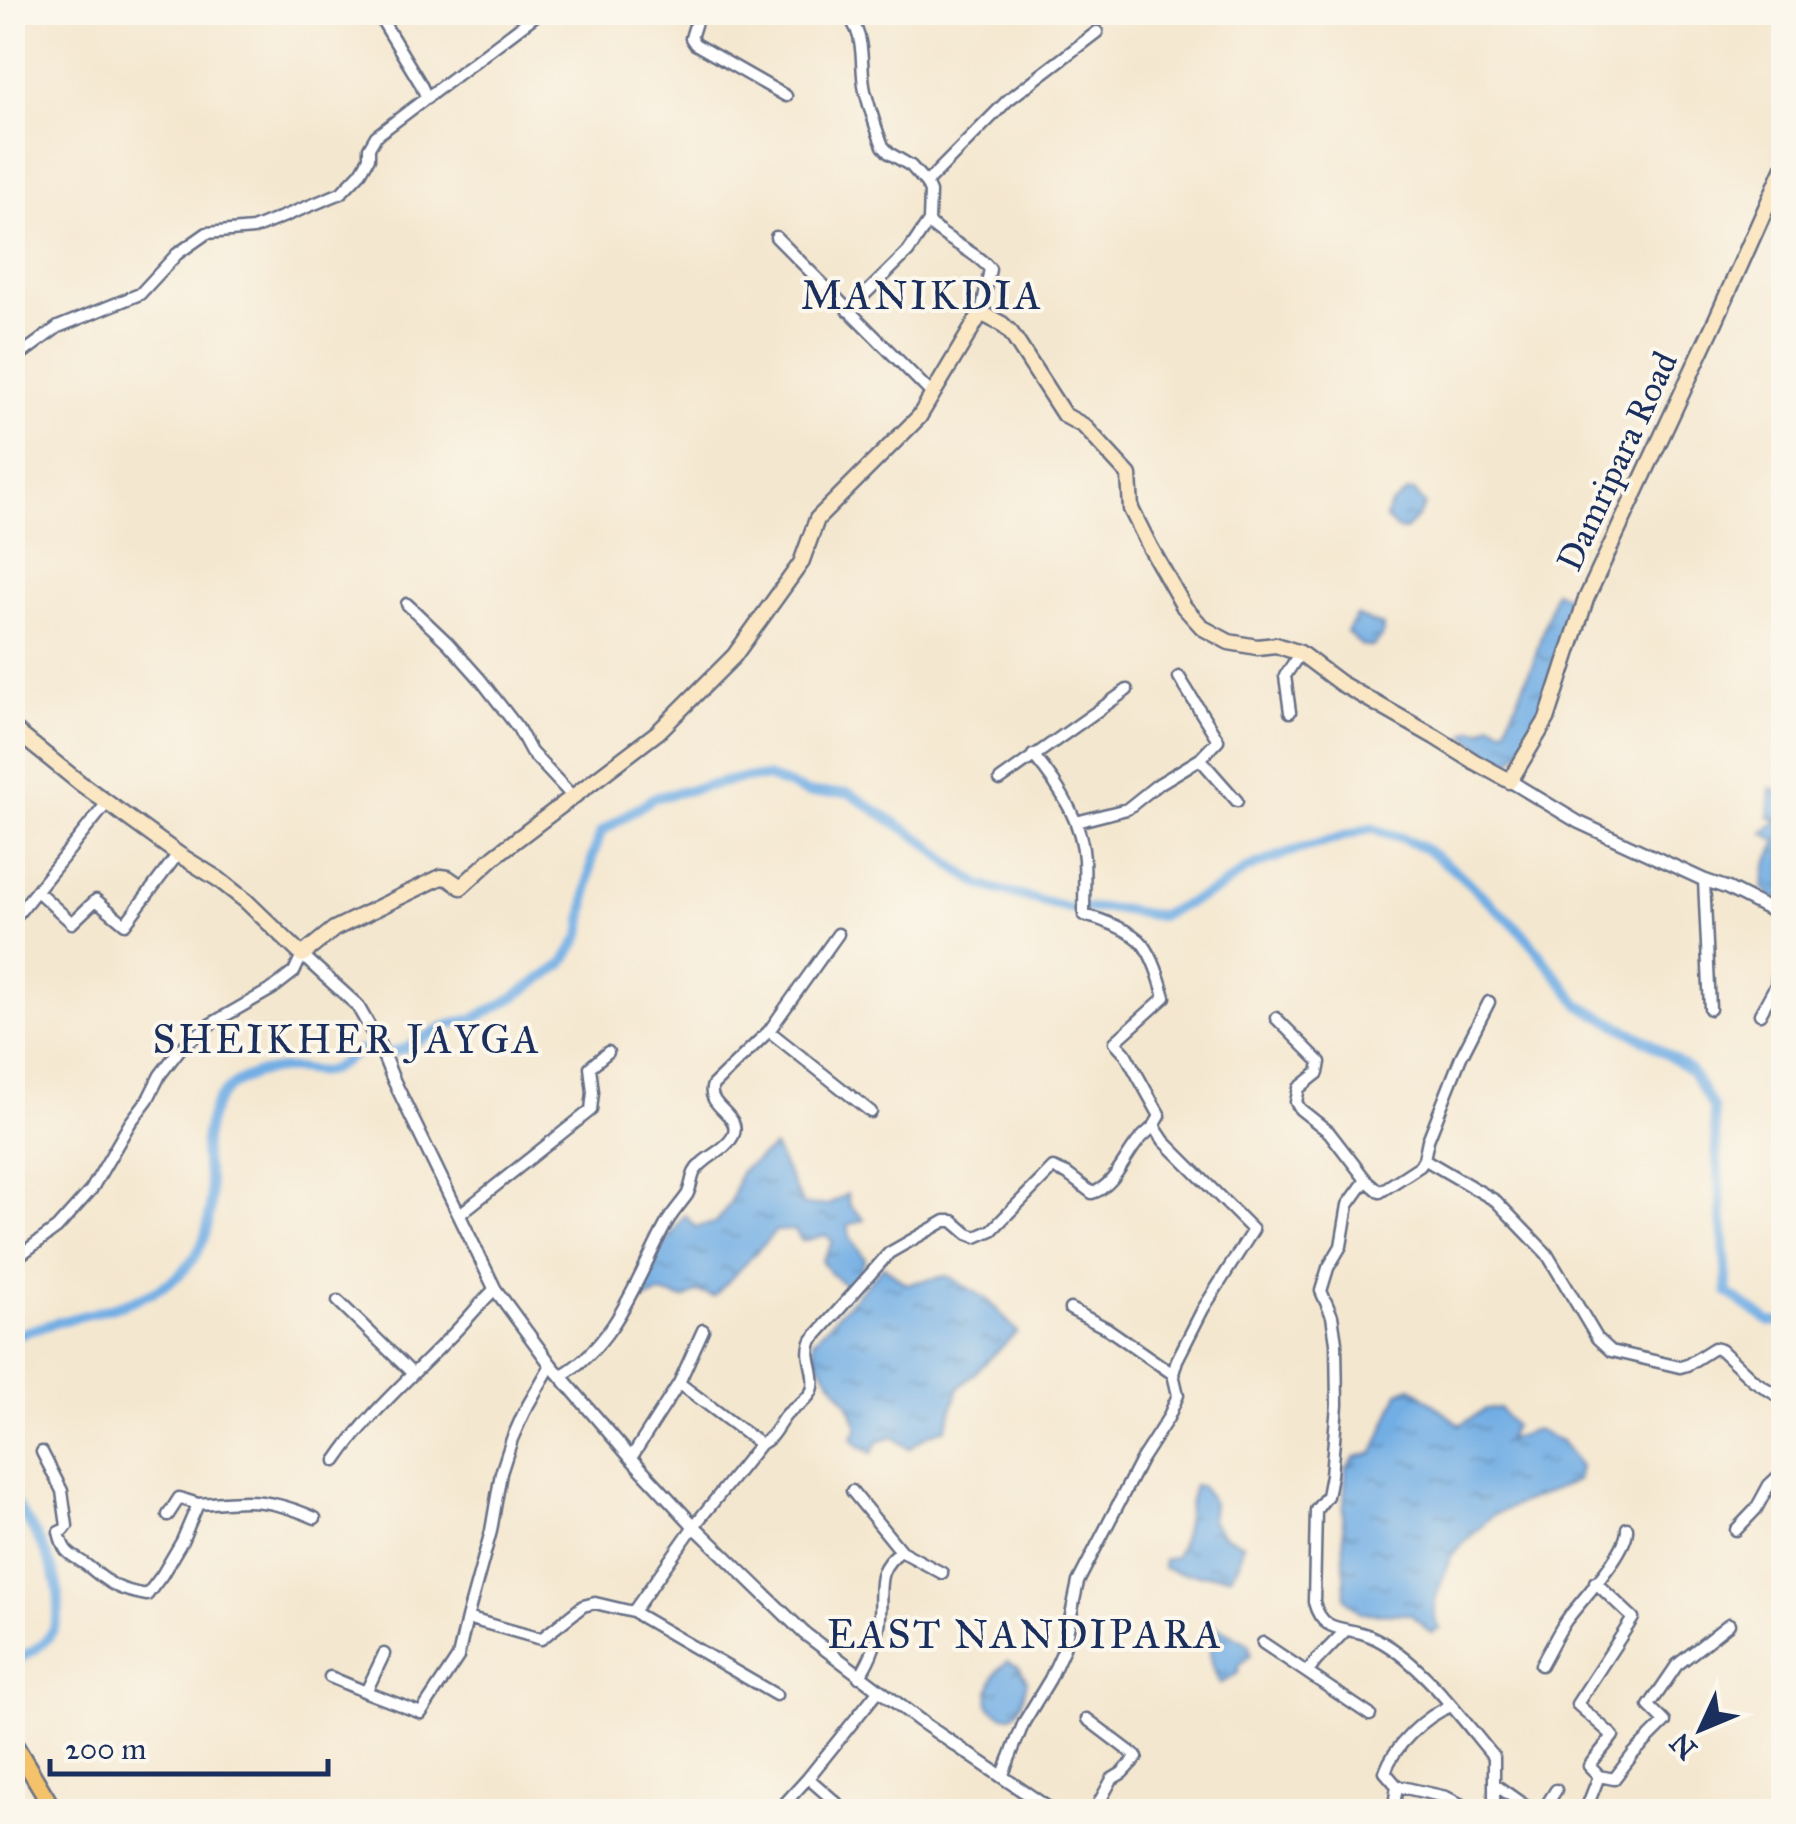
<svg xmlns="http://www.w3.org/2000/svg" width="1796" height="1824" font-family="'IM FELL Great Primer',serif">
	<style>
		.water { fill: url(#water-ripples); stroke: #466ea1; stroke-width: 2.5 }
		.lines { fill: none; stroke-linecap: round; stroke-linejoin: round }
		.canal { stroke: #72aee4; stroke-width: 10 }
		.minor-casing { stroke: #676f86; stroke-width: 15 }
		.tertiary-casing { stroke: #676f86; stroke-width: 16 }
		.secondary-casing { stroke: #676f86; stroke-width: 19 }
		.primary-casing { stroke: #676f86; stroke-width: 20 }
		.minor { stroke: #fff; stroke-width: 10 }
		.tertiary { stroke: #fff; stroke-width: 11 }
		.secondary { stroke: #fbe7c3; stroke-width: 14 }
		.primary { stroke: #f4c26a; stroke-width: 15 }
		.labels { text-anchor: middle; stroke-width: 8; stroke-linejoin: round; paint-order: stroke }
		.street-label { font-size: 35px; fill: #1b2f5e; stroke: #fbf7ec }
		.quarter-label { font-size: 40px; letter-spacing: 2.5px; fill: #1b2f5e; stroke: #fbf7ec }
	</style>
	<defs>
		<pattern id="water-ripples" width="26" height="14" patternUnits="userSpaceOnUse" patternTransform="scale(2.5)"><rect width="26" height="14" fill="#72aee4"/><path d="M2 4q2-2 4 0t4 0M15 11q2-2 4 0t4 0" fill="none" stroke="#5d8ebc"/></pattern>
	</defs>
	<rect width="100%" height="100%" fill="#fbf7ec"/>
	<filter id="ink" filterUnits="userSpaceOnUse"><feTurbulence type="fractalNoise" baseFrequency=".01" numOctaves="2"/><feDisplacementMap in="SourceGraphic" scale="20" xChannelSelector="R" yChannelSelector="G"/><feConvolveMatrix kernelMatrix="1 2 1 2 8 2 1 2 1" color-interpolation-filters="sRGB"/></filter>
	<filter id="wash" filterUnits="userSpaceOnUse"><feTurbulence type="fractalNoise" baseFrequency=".0048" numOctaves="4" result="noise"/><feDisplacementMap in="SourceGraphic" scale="40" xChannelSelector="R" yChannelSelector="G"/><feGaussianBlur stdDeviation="2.25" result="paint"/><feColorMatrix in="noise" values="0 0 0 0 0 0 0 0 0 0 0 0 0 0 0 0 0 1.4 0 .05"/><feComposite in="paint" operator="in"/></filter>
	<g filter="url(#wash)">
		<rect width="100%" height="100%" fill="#f4e7cf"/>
		<path class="water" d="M1408,492H1415L1425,505L1418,517L1405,530L1397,529L1385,518L1390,506Z
			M1555,591L1572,600C1558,649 1547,722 1512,760L1494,759L1465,734L1473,729L1482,730L1491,723L1505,729L1533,663Z
			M1356,616L1383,626L1382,637L1372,647L1361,645L1347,632Z
			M1771,788L1784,796L1783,897L1776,900L1763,888L1766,867L1778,841L1764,833L1778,820L1769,817Z
			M774,1147L803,1205H828L847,1194L849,1204L864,1220L848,1225L850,1237L865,1259L857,1278L846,1286L830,1273L822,1261L833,1242L826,1235L802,1241L795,1230L776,1231L714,1296L698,1292L684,1299L661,1293L641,1301C643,1269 667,1241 685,1215L695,1227L716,1223L730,1203L740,1172Z
			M884,1266L905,1284L947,1276L987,1299L1017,1332L959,1388L946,1428L926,1436L909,1449L894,1437L879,1441L872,1453L859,1446L852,1438L858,1428C855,1420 853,1412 849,1405C836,1383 816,1368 813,1341Z
			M1412,1387L1460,1425L1486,1409L1499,1408L1514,1426L1506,1440L1536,1430L1561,1441L1580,1466L1577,1481L1492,1515L1451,1556L1435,1600V1619L1440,1629L1431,1633L1410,1614L1361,1613L1345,1598L1343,1522L1346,1469L1355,1457L1374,1453L1399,1392Z
			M1194,1486H1201L1213,1503L1211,1521L1223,1535L1243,1544L1239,1563L1230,1576L1181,1573L1163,1568L1164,1560L1175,1557C1188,1532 1185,1512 1194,1486Z
			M1213,1625L1249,1644L1251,1655L1240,1664L1238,1673L1220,1684C1211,1667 1206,1643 1213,1625Z
			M1008,1661L1019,1667L1027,1680C1022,1704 1018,1729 990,1707C985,1692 994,1670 1008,1661Z"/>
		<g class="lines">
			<path class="canal" d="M12,1337C94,1303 219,1311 210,1186C209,1176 205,1166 204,1156C204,1137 209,1112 220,1097C239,1075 269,1067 297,1069C305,1070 319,1073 327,1071C338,1068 350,1056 360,1050L386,1054L403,1049L446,1026L476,1018L513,998L563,964L581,935L592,858L601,832L653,798L743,778L767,777L808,793H849L925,842L958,870L980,885L1067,908L1118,909L1159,916L1219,889L1247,869L1287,853L1371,828L1402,838L1427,850L1457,872L1523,933L1580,1005L1647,1041L1691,1071L1713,1107L1728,1293L1770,1322H1784
				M12,1499C37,1533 77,1594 50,1635C42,1647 25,1656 12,1662"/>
		</g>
	</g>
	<g filter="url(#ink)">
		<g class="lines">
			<defs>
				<path id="minor" d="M377,12L420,83L427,98
					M699,12L691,38L695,44L786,96
					M844,12C868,34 859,64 865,91C870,109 876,129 883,146L889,153L911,166L926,183
					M776,237L932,394
					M848,311L908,252L929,221
					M981,313L990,269C975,251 949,242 931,225L929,221L930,192L926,183L1008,100L1097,32
					M12,361L58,327L140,294L177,254L207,233L253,229L341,193L361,172L369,158V148L376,136L540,12
					M407,604L447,642L480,679L518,728L531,752L573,797
					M1290,712L1285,676L1300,653
					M1200,759L1237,801
					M1000,780L1127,690
					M1076,822L1127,809L1157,785L1200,759L1218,740L1179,677
					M1704,880L1710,1009
					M37,891L72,923L96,900L125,924L178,854
					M12,921L107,803
					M1760,1014L1776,985L1778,968L1784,950
					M1276,1018L1320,1062L1318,1073L1299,1088L1296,1102L1300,1109L1329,1132L1366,1180L1348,1205L1341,1246L1328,1268L1321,1291L1332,1316L1336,1342L1337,1405L1331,1475L1327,1496L1316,1510L1314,1602C1323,1636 1346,1625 1370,1636C1417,1656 1461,1718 1494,1757V1812
					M769,1031L871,1112
					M1424,1159L1496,1201L1547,1254L1597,1338L1611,1351L1680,1367L1687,1365L1714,1348L1721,1350L1753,1380L1784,1400
					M1366,1180L1380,1192L1420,1166L1424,1159L1428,1140L1461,1057L1489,1002
					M460,1214L591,1110L593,1092L590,1067L608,1052
					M12,1261L57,1228L91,1190L130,1123L148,1099L160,1075L180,1049L209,1025L272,989L294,972L302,955
					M338,1301L413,1374
					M1070,1309L1108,1329L1173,1374
					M562,1375C616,1344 637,1278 665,1226C671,1214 680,1205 687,1195C691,1188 691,1180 694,1173C702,1157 725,1152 733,1136C743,1115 704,1106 713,1085L769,1031L838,934
					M760,1444C773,1439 777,1426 786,1415C794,1407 811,1399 813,1387C816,1370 804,1356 812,1340L889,1253L945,1221H953L968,1234L976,1237L992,1230L1053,1168L1067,1174L1092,1193C1113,1187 1123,1161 1136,1144C1141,1137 1148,1132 1154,1126
					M42,1452L62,1491L67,1526L64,1530L59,1532C65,1558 72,1553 89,1567C111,1585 118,1590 147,1595L162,1575L182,1541L198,1504L179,1498L168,1515
					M631,1458L679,1383L703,1330
					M336,1461C367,1415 409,1379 447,1340C464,1324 478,1305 495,1289
					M852,1491L901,1551L942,1573
					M198,1504C214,1503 231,1501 246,1501C269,1501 295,1509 315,1518
					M1736,1530L1756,1509L1769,1485L1784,1471
					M1595,1582L1633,1618L1577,1704L1613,1736L1589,1766L1599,1776
					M633,1612L776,1695
					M467,1618L491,1531L501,1473L512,1439L524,1412L551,1365
					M1263,1643L1370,1715
					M384,1654L366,1692L421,1713L458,1657L467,1618L541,1639L583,1606L595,1603L633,1612L694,1526L760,1444L679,1383
					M1541,1665C1549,1651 1556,1636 1565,1622C1580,1601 1629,1551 1627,1528
					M1308,1672L1316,1661L1345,1631
					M330,1677L366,1692
					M859,1677C871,1659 879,1638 880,1616C882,1587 874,1570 901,1551
					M1451,1706C1425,1716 1394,1746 1385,1772L1397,1786L1446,1797L1476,1812
					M1087,1719L1137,1757L1122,1773L1112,1779L1094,1812
					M1002,1777L1024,1722L1050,1679L1064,1648L1078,1582L1141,1460L1168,1418L1178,1395L1173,1374L1177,1360L1203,1309L1253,1230L1164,1141L1154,1126L1160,1116L1125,1053L1115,1042L1165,997C1160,980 1154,958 1143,944C1132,930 1100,919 1084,915C1084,896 1085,878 1084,859C1082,821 1057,783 1033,755
					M808,1778L847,1812
					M1494,1784L1534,1812
					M777,1812L808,1778L878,1691
					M1393,1812L1397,1786
					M1542,1812L1556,1790
					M1585,1812L1599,1776L1614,1779L1634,1753L1665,1722L1649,1706L1677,1665L1729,1624"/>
				<path id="tertiary" d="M1510,781L1578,822L1704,880L1727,888L1784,917
					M302,955L357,1005L378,1042L393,1079L495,1289L551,1365L631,1458L694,1526L804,1633L923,1723L1054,1812"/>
				<path id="secondary" d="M12,728L80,783L178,854L218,879L246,901L302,955L334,929L441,877L448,878L461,887L495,856L658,732L734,656L801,563L817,519L919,417L981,313L1002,324L1011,333L1064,415L1084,426L1129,475L1131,509L1150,547L1184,607L1203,628L1229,642L1257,647L1276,645L1300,653L1340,683L1435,737L1475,762L1510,781L1547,719L1586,599L1715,322L1784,167"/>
				<path id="primary" d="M12,1740L55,1812"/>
			</defs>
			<use href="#minor" class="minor-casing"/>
			<use href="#tertiary" class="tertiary-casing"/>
			<use href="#secondary" class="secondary-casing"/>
			<use href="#primary" class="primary-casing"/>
			<use href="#minor" class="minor"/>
			<use href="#tertiary" class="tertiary"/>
			<use href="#secondary" class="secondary"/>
			<use href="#primary" class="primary"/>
		</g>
	</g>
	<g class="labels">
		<g class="street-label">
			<text transform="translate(1617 461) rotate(-65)" y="12">Damripara Road</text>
		</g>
		<g class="quarter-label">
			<text x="922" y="309">MANIKDIA</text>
			<text x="347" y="1053">SHEIKHER JAYGA</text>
			<text x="1025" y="1648">EAST NANDIPARA</text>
		</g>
	</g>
	<rect width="1796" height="1824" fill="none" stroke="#fbf7ec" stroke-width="50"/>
	<g transform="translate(1701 1729) rotate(226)" stroke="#fbf7ec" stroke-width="8" paint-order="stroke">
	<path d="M0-8L18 38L0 25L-18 38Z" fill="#1b2f5e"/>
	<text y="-15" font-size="28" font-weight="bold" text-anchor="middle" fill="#1b2f5e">N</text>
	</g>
	<path d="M50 1759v15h278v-15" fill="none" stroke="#1b2f5e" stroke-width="5"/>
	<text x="65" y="1759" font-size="30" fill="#1b2f5e" stroke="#fbf7ec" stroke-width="8" paint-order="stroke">200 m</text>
</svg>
